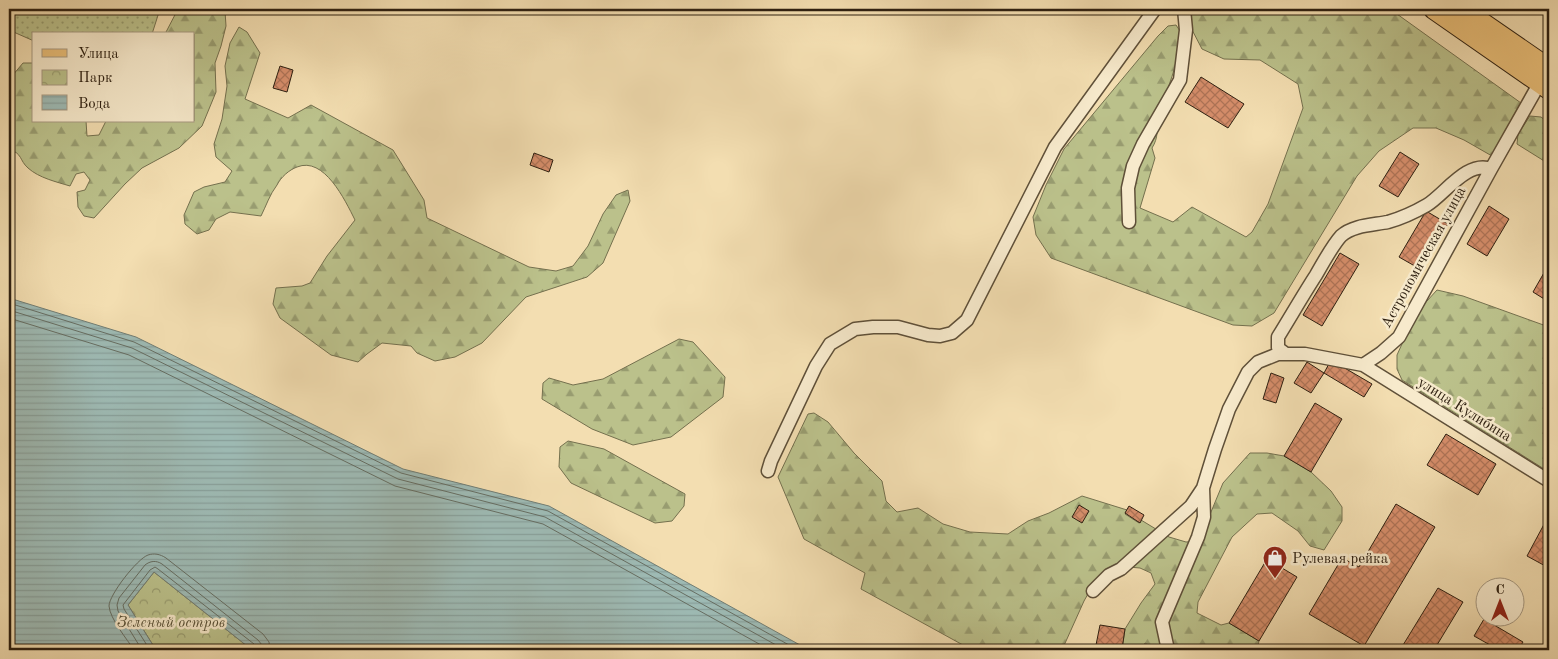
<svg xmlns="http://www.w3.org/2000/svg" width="1558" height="659" font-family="'Old Standard TT',serif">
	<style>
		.grass { fill: url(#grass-dots); stroke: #74704e }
		.forest { fill: url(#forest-firs); stroke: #74704e }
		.park { fill: url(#park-crowns); stroke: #74704e }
		.water { fill: url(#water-rules); stroke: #717d73 }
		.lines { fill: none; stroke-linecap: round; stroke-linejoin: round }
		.shore { stroke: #666e63; stroke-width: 1 }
		.building { fill: url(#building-cross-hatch); stroke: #2e2011 }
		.minor-casing { stroke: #5f5039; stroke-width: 15 }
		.primary-casing { stroke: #2e2011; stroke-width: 22 }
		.minor { stroke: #f7eacc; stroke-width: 12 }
		.primary { stroke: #eabf78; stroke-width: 20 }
		.labels { text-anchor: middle; stroke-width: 5; stroke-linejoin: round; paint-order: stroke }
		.street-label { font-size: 15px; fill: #2e2011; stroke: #f7eacc }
		.poi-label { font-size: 15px; fill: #2e2011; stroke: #f7eacc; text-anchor: start }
		.park-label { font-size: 15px; font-style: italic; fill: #585036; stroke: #f7eacc }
	</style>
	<defs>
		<pattern id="grass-dots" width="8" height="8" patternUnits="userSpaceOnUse" patternTransform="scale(1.25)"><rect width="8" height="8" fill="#bbc18b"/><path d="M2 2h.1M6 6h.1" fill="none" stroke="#989c70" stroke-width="1.8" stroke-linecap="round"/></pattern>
		<pattern id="forest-firs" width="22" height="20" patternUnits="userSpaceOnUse" patternTransform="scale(1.25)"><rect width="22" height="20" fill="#bbc18b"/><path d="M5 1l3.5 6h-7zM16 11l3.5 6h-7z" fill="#989c70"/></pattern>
		<pattern id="park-crowns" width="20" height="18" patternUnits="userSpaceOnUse" patternTransform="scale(1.25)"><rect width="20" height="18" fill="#bbc18b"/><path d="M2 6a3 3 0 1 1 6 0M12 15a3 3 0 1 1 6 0" fill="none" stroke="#989c70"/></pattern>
		<pattern id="water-rules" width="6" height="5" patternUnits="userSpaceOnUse" patternTransform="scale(1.25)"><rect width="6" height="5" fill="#9ebbb5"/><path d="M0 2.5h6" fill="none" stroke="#88a09b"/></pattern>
		<pattern id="building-cross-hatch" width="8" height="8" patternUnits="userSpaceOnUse" patternTransform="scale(1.25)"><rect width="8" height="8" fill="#d58d6a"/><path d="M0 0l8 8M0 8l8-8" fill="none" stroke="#ad7356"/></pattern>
	</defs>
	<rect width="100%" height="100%" fill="#f3deb1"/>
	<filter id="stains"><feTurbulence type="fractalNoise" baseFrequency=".004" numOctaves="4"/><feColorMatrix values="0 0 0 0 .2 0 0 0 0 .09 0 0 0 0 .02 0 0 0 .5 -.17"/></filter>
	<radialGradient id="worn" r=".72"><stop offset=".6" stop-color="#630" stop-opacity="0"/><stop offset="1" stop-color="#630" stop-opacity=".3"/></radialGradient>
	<path class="grass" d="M9,9H160L152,34H34V41L9,30Z"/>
	<path class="forest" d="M178,9H221L225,11L226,26L221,46L215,63L216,92L202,126L179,148L142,168L125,184L94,218L84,216L78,207L77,192L85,190L90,180L84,172L76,174L70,186C57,182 39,178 28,168C19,160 23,154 9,149V84L12,76L23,63H34V121H86L87,136L99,135L106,121H194V34H165Z
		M1187,9H1390L1521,103L1492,156L1464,140L1436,128H1413L1379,151L1357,176L1274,313L1252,326L1233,325L1051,258L1036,235L1033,217L1046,185L1064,149L1158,36L1168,26L1176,25L1182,34C1179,64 1166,89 1159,118C1156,130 1159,137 1152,148L1155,158L1140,208L1173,222L1192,207L1246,237L1252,232L1268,204L1303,108L1298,84L1260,60L1224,59L1202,49L1189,24Z
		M239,27L247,32L260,53L245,99L288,118L311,105L393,150L424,200L427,218L529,267L556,271L573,266L588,246L603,214L616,195L628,190L630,201L603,263L587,277L526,297L482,343L455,357L435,361L417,353L411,346L382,343L367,354L358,362L331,355L280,318L273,304L276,288L302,286L310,283L327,256L355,220C345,200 324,156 297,167C289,170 281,177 277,185C270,194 266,206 261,216L230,212L216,219L209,230L197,234L185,224L184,215L194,192L204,187L225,182L232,171L216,157L214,144L222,119L227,86L225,66L230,43Z
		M1530,116L1541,117L1549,123V164L1517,144L1518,134Z
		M1437,290L1463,296L1549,327V472L1402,380L1397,369V355L1416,313Z
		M679,339L693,342L725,377L723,397L671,437L633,445L592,429L542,399L543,383L549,378L573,385L603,379Z
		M814,413L828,422L854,453L882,481L886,501L897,512L918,508L943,524L970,532L1008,534L1028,521L1049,513L1082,496L1127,510L1125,514L1139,523L1141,520L1169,537L1186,542L1199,541L1223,483L1250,453H1267L1284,456L1311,472L1331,491L1342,507V521L1324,550L1310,546L1298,531L1272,513L1257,514L1232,537L1198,602L1197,613L1221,625L1229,623L1259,641L1257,650H1157L1145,643L1141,650H1123L1122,649L1125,629L1141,603L1155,584L1151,573L1140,568L1117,566L1097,578L1084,601L1062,650H972L861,589L865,573L804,539L778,477L808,414Z
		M568,441L604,449L685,494L684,506L672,521L655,523L571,483L559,467L560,447Z"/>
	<path class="park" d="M154,572L247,646L256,650H156L128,605Z"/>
	<path class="water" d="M9,298L136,337L403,469L549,506L809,650H256L247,646L154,572L128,605L156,650H9Z"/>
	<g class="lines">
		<path class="shore" d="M9,303L134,342L401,473L548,511L798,650
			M9,310L132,348L398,479L545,517L785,650
			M9,318L129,355L395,486L543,524L770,650
			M134,650C127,639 110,619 109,606C109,595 137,559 148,555C154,553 160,554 166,558L263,634L269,642L270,650
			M142,650L118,611L117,605L119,598L145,565C150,561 156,560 162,564L258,640L262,645L263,650
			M150,650L124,609L123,605L150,570L155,567L158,569L254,644L256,650"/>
	</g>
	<path class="building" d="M280,66L293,70L287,92L273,88Z
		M1201,77L1244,104L1228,128L1185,102Z
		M1400,152L1419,164L1398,197L1379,186Z
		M534,153L553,160L549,172L530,165Z
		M1489,206L1509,219L1487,256L1467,244Z
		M1426,211L1448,224L1420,269L1399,257Z
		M1340,253L1359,264L1322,326L1303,315Z
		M1549,264V302L1533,292Z
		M1331,360L1372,384L1364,397L1324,373Z
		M1307,362L1324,373L1311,393L1294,383Z
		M1271,373L1284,378L1276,403L1263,399Z
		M1315,403L1342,419L1311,472L1284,456Z
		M1446,434L1496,464L1478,495L1427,465Z
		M1396,504L1435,527L1364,646L1309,614L1342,558L1359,567Z
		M1079,505L1089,511L1082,523L1072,517Z
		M1129,506L1144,515L1140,523L1125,513Z
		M1549,515V568L1527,556Z
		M1267,559L1297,577L1259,641L1229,623Z
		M1438,588L1463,602L1434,650H1400Z
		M1484,619L1523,642L1518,650H1499L1474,636Z
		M1100,625L1125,629L1122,649L1096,645Z"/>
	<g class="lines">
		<defs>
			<path id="minor" d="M1129,222L1128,188L1133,166L1143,144L1180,80L1186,30L1184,9
				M1286,354L1278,348V337C1291,316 1303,295 1316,275C1323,263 1332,246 1341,236C1353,225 1373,225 1388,222C1402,218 1415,212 1427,205C1445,194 1467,160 1491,169
				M1363,365L1549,481
				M768,471L771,461L816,366L830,344L855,329L873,327H898L928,335L940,336L952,333L967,320L1055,147L1155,9
				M1093,591L1109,575L1121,569L1191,506L1203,488L1215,449L1229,409L1248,372L1258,362L1278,354H1305L1363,365L1381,353L1399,337L1491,169L1543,77
				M1168,650L1162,622L1198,537L1204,517L1203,488"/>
			<path id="primary" d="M1434,9L1549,89
				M1462,9L1549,69"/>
		</defs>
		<use href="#minor" class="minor-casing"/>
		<use href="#primary" class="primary-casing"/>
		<use href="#minor" class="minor"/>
		<use href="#primary" class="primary"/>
	</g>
	<defs>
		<symbol id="shop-pin" viewBox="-11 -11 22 30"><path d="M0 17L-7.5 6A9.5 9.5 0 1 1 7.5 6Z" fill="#8f2418" stroke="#f7eacc"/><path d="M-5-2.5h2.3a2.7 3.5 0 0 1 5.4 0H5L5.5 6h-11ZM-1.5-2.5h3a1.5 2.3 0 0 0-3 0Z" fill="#fff"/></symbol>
	</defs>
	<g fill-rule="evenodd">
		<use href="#shop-pin" x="1261" y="544" width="28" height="38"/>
	</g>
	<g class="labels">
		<g class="street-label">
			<text transform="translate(1423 257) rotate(-61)" y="5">Астрономическая улица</text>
			<text transform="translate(1465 409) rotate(32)" y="5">улица Кулибина</text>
		</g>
		<g class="poi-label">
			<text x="1292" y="563">Рулевая рейка</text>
		</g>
		<g class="park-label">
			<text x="171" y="627">Зеленый остров</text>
		</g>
	</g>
	<rect width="1558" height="659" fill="none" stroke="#f3deb1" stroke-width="30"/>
	<rect x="10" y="10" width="1538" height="639" fill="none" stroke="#2e2011" stroke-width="2.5"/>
	<rect x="15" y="15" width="1528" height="629" fill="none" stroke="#2e2011"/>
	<rect x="32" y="32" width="162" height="90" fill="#f7eacc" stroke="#a79981"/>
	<rect x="42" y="49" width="25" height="8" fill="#eabf78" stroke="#a79981"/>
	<text x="78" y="58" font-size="15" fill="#2e2011">Улица</text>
	<rect x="42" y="70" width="25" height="15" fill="url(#park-crowns)" stroke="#a79981"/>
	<text x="78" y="82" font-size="15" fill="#2e2011">Парк</text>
	<rect x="42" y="95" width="25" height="15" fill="url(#water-rules)" stroke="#a79981"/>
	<text x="78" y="108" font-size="15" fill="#2e2011">Вода</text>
	<g transform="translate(1500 602)"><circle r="24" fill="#f7eacc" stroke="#a79981"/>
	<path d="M0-4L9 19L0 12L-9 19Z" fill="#8f2418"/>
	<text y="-8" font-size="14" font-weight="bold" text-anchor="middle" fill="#2e2011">С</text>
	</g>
	<rect width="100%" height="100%" filter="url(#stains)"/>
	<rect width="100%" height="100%" fill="url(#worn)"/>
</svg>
